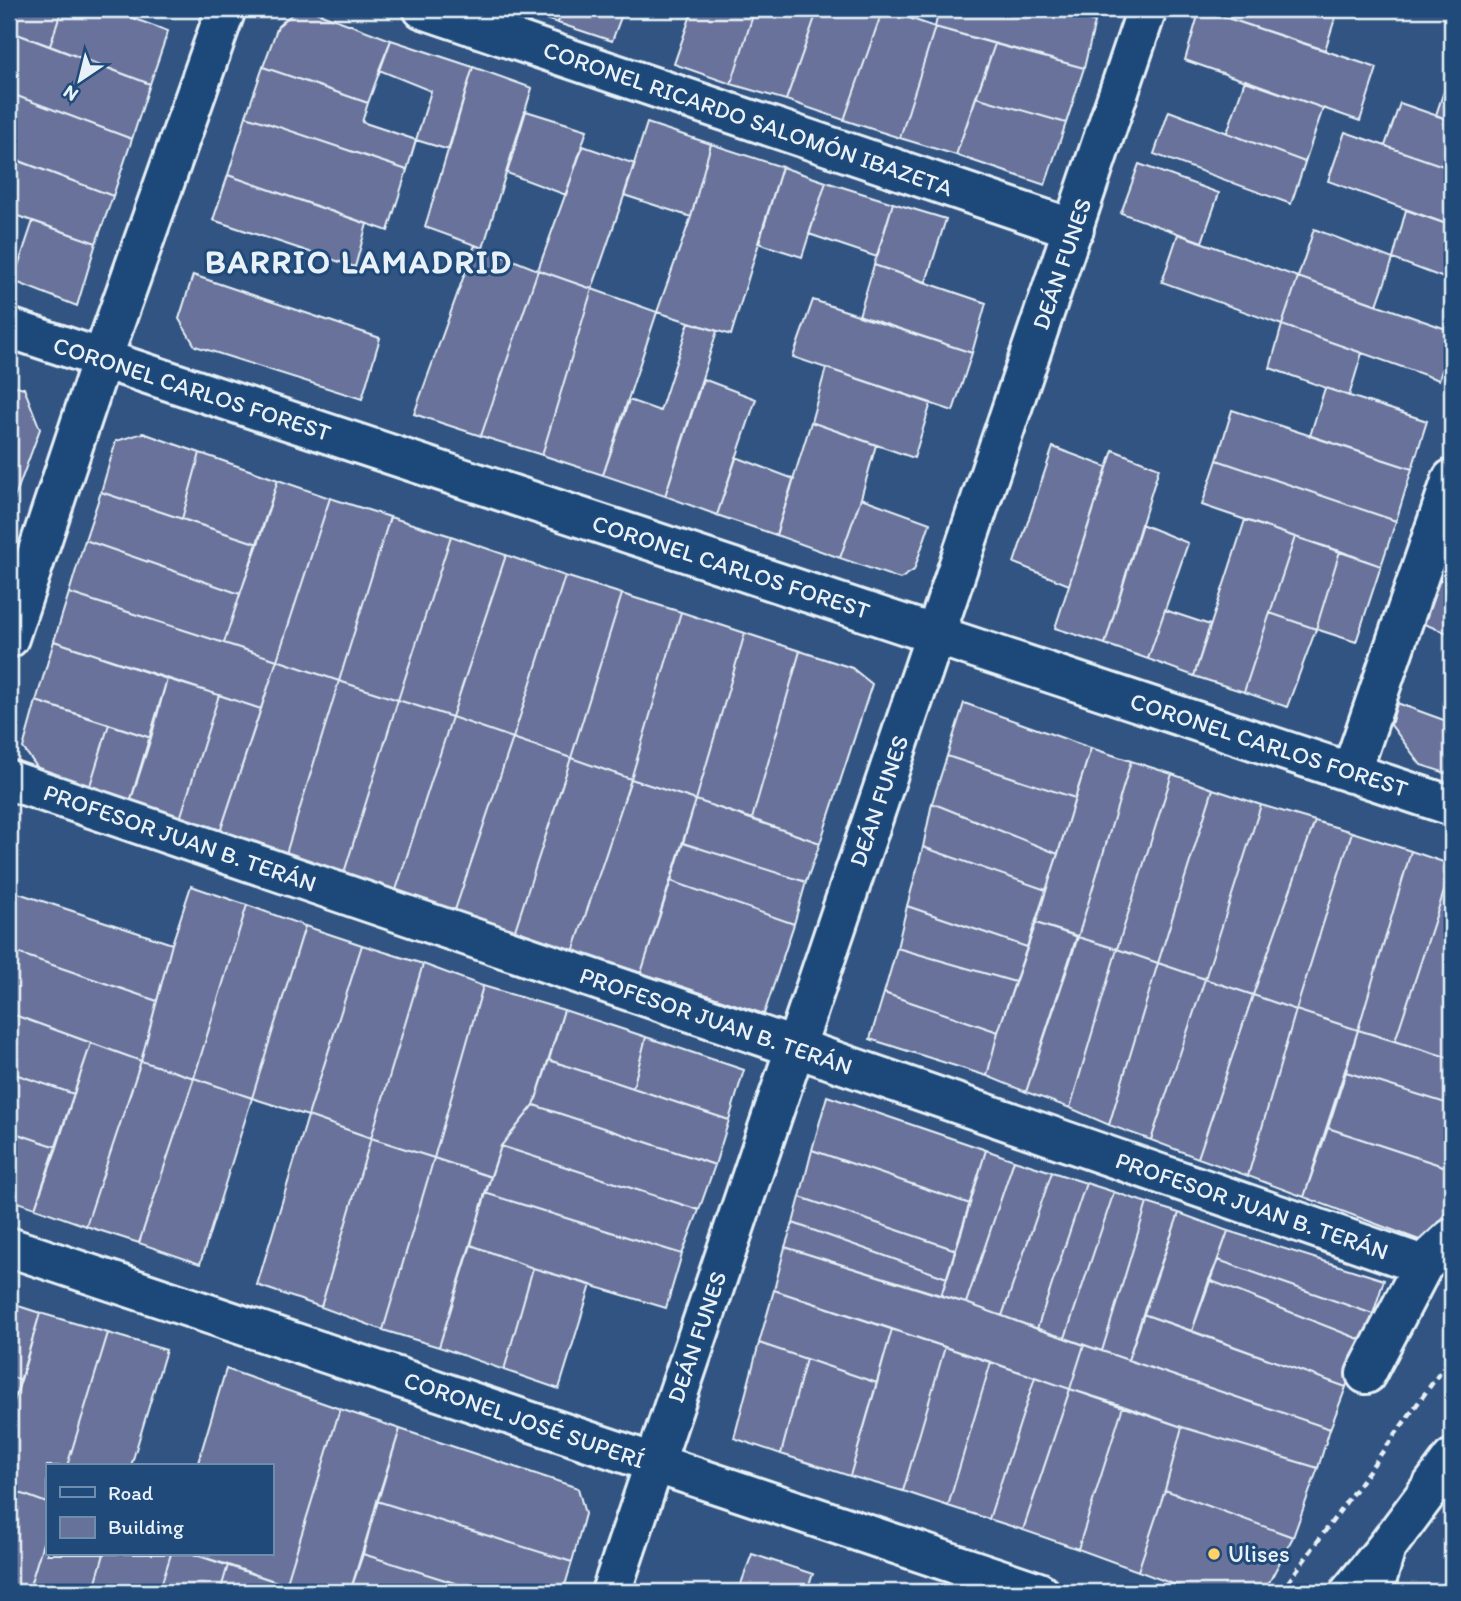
<svg xmlns="http://www.w3.org/2000/svg" width="1461" height="1601" font-family="Itim,sans-serif">
	<style>
		.building { fill: #67729a; stroke: #e8f1f8; stroke-width: 2 }
		.lines { fill: none; stroke-linecap: round; stroke-linejoin: round }
		.street-casing { stroke: #e8f1f8; stroke-width: 44 }
		.secondary-casing { stroke: #e8f1f8; stroke-width: 44 }
		.primary-casing { stroke: #e8f1f8; stroke-width: 44 }
		.path { stroke: #e8f1f8; stroke-width: 4.5; stroke-dasharray: 7 5; stroke-linecap: butt }
		.street { stroke: #1f4a7a; stroke-width: 38 }
		.secondary { stroke: #1f4a7a; stroke-width: 38 }
		.primary { stroke: #1f4a7a; stroke-width: 38 }
		.poi-dot { fill: #ffd166; stroke: #1f4a7a; stroke-width: 2.5 }
		.labels { text-anchor: middle; stroke-width: 6; stroke-linejoin: round; paint-order: stroke }
		.street-label { font-size: 24px; fill: #e8f1f8; stroke: #1f4a7a }
		.poi-label { font-size: 24px; fill: #e8f1f8; stroke: #1f4a7a; text-anchor: start }
		.district-label { font-size: 32px; font-weight: bold; letter-spacing: 2px; fill: #e8f1f8; stroke: #1f4a7a }
	</style>
	<rect width="100%" height="100%" fill="#325482"/>
	<filter id="ink" filterUnits="userSpaceOnUse"><feTurbulence type="fractalNoise" baseFrequency=".0143" numOctaves="2"/><feDisplacementMap in="SourceGraphic" scale="14" xChannelSelector="R" yChannelSelector="G"/><feConvolveMatrix kernelMatrix="1 2 1 2 8 2 1 2 1" color-interpolation-filters="sRGB"/></filter>
	<g filter="url(#ink)">
		<path class="building" d="M9,9H62L50,46L9,31Z
			M62,9H108L168,31L150,84L50,46Z
			M298,9H308L391,40L368,103L263,67L278,26Z
			M513,9H562L558,23Z
			M562,9H624L612,41L558,23Z
			M693,9H755L731,84L674,64Z
			M755,9H818L786,100L731,84Z
			M818,9H883L844,120L786,100Z
			M883,9L935,27L900,138L844,120Z
			M939,9H1056L1095,22L1084,68L935,27Z
			M1056,9H1099L1095,22Z
			M1200,9L1377,68L1360,121L1185,60Z
			M1200,9H1338L1325,50Z
			M935,27L995,44L956,155L900,138Z
			M9,31L150,84L132,139L9,93Z
			M391,40L473,67L449,150L416,140L431,91L379,70Z
			M995,44L1084,68L1066,123L976,97Z
			M263,67L368,103L362,122L416,140L407,170L246,116Z
			M473,67L532,88L483,248L425,227Z
			M1452,67V121L1436,115Z
			M1245,80L1323,108L1305,162L1227,133Z
			M9,93L132,139L113,196L9,157Z
			M976,97L1066,123L1045,185L956,155Z
			M1400,103L1452,121V169L1385,146Z
			M526,111L587,130L566,195L507,173Z
			M1169,111L1305,162L1291,204L1154,154Z
			M246,116L407,170L388,231L228,175Z
			M647,123L711,144L691,217L624,195Z
			M1345,132L1452,169V200L1444,223L1328,181Z
			M711,144L782,167L731,335L657,312L691,217Z
			M583,146L635,164L592,289L538,270Z
			M9,157L19,161L9,193Z
			M19,161L113,196L96,243L9,213V193Z
			M1139,164L1219,193L1202,242L1121,213Z
			M782,167L826,182L802,257L758,243Z
			M228,175L367,224L355,267L213,220Z
			M826,182L893,203L877,257L809,234Z
			M893,203L946,219L926,282L874,265Z
			M1406,210L1452,226V281L1393,259Z
			M33,221L96,243L77,306L13,281Z
			M1314,229L1393,259L1377,305L1298,277Z
			M1178,234L1298,277L1282,325L1162,282Z
			M475,245L538,270L481,436L414,414Z
			M874,265L986,303L972,353L859,316Z
			M538,270L592,289L542,455L481,436Z
			M193,275L380,338L362,399L195,346L179,319Z
			M1298,277L1452,331V339L1439,380L1282,325Z
			M592,289L657,312L603,475L542,455Z
			M813,300L972,353L953,411L793,357Z
			M689,322L717,331L665,496L603,475L629,400L660,411Z
			M1282,325L1362,353L1349,396L1270,368Z
			M826,368L931,403L914,458L811,422Z
			M703,379L756,399L717,515L665,496Z
			M9,384L24,388L40,429L9,513Z
			M1325,388L1427,421L1412,469L1310,436Z
			M1232,410L1412,469L1396,521L1217,460Z
			M811,422L876,445L861,498L840,558L776,535Z
			M143,433L200,453L182,519L101,492L116,441Z
			M1053,447L1107,467L1069,585L1014,563Z
			M1113,450L1159,468L1105,644L1055,628Z
			M200,453L278,480L258,544L182,519Z
			M736,457L794,479L776,535L717,515Z
			M1217,460L1396,521L1381,566L1202,505Z
			M278,480L330,498L277,660L224,643Z
			M101,492L258,544L240,594L85,540Z
			M330,498L390,517L339,681L277,660Z
			M861,498L930,523L914,570L900,579L840,558Z
			M390,517L451,536L398,700L339,681Z
			M1245,520L1295,537L1244,692L1194,676Z
			M1141,524L1188,543L1148,659L1105,644Z
			M451,536L506,555L452,717L398,700Z
			M1295,537L1340,551L1316,629L1270,613Z
			M85,540L240,594L224,643L69,593Z
			M1452,540V584L1440,579Z
			M1340,551L1381,566L1356,642L1316,629Z
			M506,555L565,576L513,738L452,717Z
			M565,576L622,594L571,758L513,738Z
			M1440,579L1452,584V635L1424,624Z
			M69,593L277,660L261,709L54,641Z
			M622,594L681,612L631,779L571,758Z
			M1165,610L1210,625L1194,676L1148,659Z
			M681,612L745,633L696,800L631,779Z
			M1270,613L1316,629L1287,707L1244,692Z
			M745,633L800,651L752,819L696,800Z
			M54,641L167,679L151,738L36,701Z
			M800,651L852,668L872,684L820,843L752,819Z
			M277,660L339,681L285,857L219,835Z
			M167,679L219,695L179,822L129,806Z
			M339,681L398,700L343,876L285,857Z
			M219,695L261,709L219,835L179,822Z
			M398,700L452,717L395,893L343,876Z
			M36,701L109,724L88,792L46,779L23,748Z
			M964,703L1091,748L1075,798L947,756Z
			M1397,703L1452,723V775L1421,765L1391,725Z
			M452,717L513,738L454,913L395,893Z
			M109,724L151,738L129,806L88,792Z
			M513,738L571,758L514,933L454,913Z
			M1091,748L1131,761L1078,937L1036,923Z
			M947,756L1075,798L1058,854L932,803Z
			M571,758L631,779L573,952L514,933Z
			M1131,761L1172,774L1117,949L1078,937Z
			M1172,774L1213,789L1158,963L1117,949Z
			M631,779L696,800L641,973L573,952Z
			M1213,789L1261,805L1205,979L1158,963Z
			M696,800L820,843L806,882L683,843Z
			M932,803L1058,854L1046,890L923,847Z
			M1261,805L1315,821L1253,995L1205,979Z
			M1315,821L1352,832L1296,1010L1253,995Z
			M1352,832L1411,851L1358,1030L1296,1010Z
			M683,843L806,882L794,924L671,881Z
			M923,847L1046,890L1027,947L907,906Z
			M1411,851L1452,865V867L1395,1041L1358,1030Z
			M1452,867V1052L1450,1058L1395,1041Z
			M671,881L794,924L764,1014L641,973Z
			M191,886L247,905L194,1078L141,1061L172,944Z
			M9,890L172,944L157,1001L9,950Z
			M247,905L305,926L252,1098L194,1078Z
			M907,906L1027,947L1015,982L897,948Z
			M1036,923L1077,936L1026,1092L987,1076L998,1032Z
			M305,926L362,945L308,1116L252,1098Z
			M1078,937L1117,949L1070,1108L1026,1092Z
			M362,945L423,964L371,1138L308,1116Z
			M897,948L1015,982L998,1032L884,993Z
			M1117,949L1158,963L1109,1125L1070,1108Z
			M9,950L157,1001L141,1061L9,1013Z
			M1158,963L1205,979L1151,1140L1109,1125Z
			M423,964L483,986L434,1158L371,1138Z
			M1205,979L1253,995L1198,1158L1151,1140Z
			M483,986L564,1010L534,1105L501,1146L491,1177L434,1158Z
			M884,993L998,1032L987,1076L870,1039Z
			M1253,995L1296,1010L1248,1176L1198,1158Z
			M564,1010L646,1037L633,1088L549,1060Z
			M1296,1010L1358,1030L1304,1197L1248,1176Z
			M9,1013L91,1043L74,1094L9,1072Z
			M1358,1030L1452,1059V1105L1346,1072Z
			M646,1037L744,1070L729,1120L633,1088Z
			M91,1043L141,1061L86,1226L35,1208Z
			M549,1060L729,1120L715,1165L534,1105Z
			M141,1061L194,1078L139,1243L86,1226Z
			M9,1072L74,1094L57,1147L9,1131Z
			M1346,1072L1452,1105V1169L1328,1128Z
			M194,1078L252,1098L200,1264L139,1243Z
			M827,1096L986,1150L970,1204L812,1150Z
			M534,1105L715,1165L699,1210L501,1146Z
			M308,1116L371,1138L321,1307L257,1285Z
			M1328,1128L1452,1169V1206L1422,1241L1304,1197Z
			M9,1131L57,1147L35,1208L9,1199Z
			M371,1138L434,1158L383,1330L321,1307Z
			M501,1146L699,1210L682,1254L485,1193Z
			M812,1150L970,1204L956,1250L800,1197Z
			M986,1150L1014,1160L966,1303L941,1296Z
			M434,1158L491,1177L439,1347L383,1330Z
			M1014,1160L1052,1172L1002,1316L966,1303Z
			M1052,1172L1086,1183L1037,1329L1002,1316Z
			M1086,1183L1114,1192L1065,1338L1037,1329Z
			M1114,1192L1147,1203L1102,1351L1065,1338Z
			M485,1193L682,1254L666,1308L533,1268L471,1245Z
			M800,1197L956,1250L947,1278L793,1223Z
			M1147,1203L1179,1213L1128,1360L1102,1351Z
			M1179,1213L1228,1231L1192,1331L1143,1314Z
			M793,1223L947,1278L941,1296L785,1247Z
			M1228,1231L1384,1280L1373,1314L1218,1260Z
			M471,1245L533,1268L504,1370L439,1347Z
			M785,1247L966,1303L1084,1345L1070,1389L774,1290Z
			M1218,1260L1373,1314L1364,1341L1209,1280Z
			M533,1268L591,1285L559,1389L504,1370Z
			M1209,1280L1364,1341L1346,1387L1192,1331Z
			M774,1290L892,1329L877,1383L759,1343Z
			M9,1303L40,1313L21,1380L9,1376Z
			M40,1313L108,1333L67,1466H47V1503L9,1489V1418Z
			M1143,1314L1346,1387L1330,1429L1128,1360Z
			M892,1329L945,1347L903,1491L850,1476Z
			M108,1333L166,1350L131,1466H67Z
			M759,1343L806,1359L781,1454L734,1438Z
			M1084,1345L1330,1429L1318,1468L1182,1427L1070,1389Z
			M945,1347L991,1362L948,1506L903,1491Z
			M806,1359L877,1383L850,1476L781,1454Z
			M991,1362L1035,1377L989,1519L948,1506Z
			M226,1369L340,1409L286,1585L193,1554H271V1466H197Z
			M9,1376L21,1380L9,1418Z
			M1035,1377L1070,1389L1023,1530L989,1519Z
			M1070,1389L1123,1406L1078,1549L1023,1530Z
			M1123,1406L1182,1427L1165,1490L1138,1571L1078,1549Z
			M340,1409L400,1429L350,1592H308L286,1585Z
			M1182,1427L1318,1468L1293,1537L1165,1490Z
			M400,1429L578,1488L585,1514L572,1562L377,1501Z
			M9,1489L47,1503V1530L28,1592H9Z
			M1165,1490L1293,1537L1264,1592H1194L1138,1571Z
			M377,1501L572,1562L563,1592H483L363,1554Z
			M47,1530V1554H104L93,1592H28Z
			M104,1554H171L159,1592H93Z
			M171,1554H193L228,1565L220,1592H159Z
			M363,1554L483,1592H350Z
			M752,1554L813,1574L806,1592H738Z
			M228,1565L286,1585L284,1592H220Z
			M286,1585L308,1592H284Z"/>
		<g class="lines">
			<defs>
				<path id="street" d="M423,9L1074,229
					M9,328L1452,806
					M9,638L102,359L226,9
					M1351,773L1452,479
					M9,780L794,1047L1423,1265
					M1366,1374L1423,1265L1452,1238
					M611,1592L1147,9"/>
				<path id="secondary" d="M9,1247L1039,1592
					M1350,1592L1386,1548"/>
				<path id="primary" d="M1373,1592L1386,1548L1452,1459"/>
			</defs>
			<use href="#street" class="street-casing"/>
			<use href="#secondary" class="secondary-casing"/>
			<use href="#primary" class="primary-casing"/>
			<path class="path" d="M1281,1592L1452,1356"/>
			<use href="#street" class="street"/>
			<use href="#secondary" class="secondary"/>
			<use href="#primary" class="primary"/>
		</g>
	</g>
	<circle class="poi-dot" cx="1214" cy="1554" r="7"/>
	<g class="labels">
		<g class="street-label">
			<text transform="translate(748 119) rotate(19)" y="8">CORONEL RICARDO SALOMÓN IBAZETA</text>
			<text transform="translate(1062 264) rotate(-71)" y="8">DEÁN FUNES</text>
			<text transform="translate(192 389) rotate(18)" y="8">CORONEL CARLOS FOREST</text>
			<text transform="translate(731 567) rotate(18)" y="8">CORONEL CARLOS FOREST</text>
			<text transform="translate(1269 745) rotate(18)" y="8">CORONEL CARLOS FOREST</text>
			<text transform="translate(879 801) rotate(-71)" y="8">DEÁN FUNES</text>
			<text transform="translate(180 838) rotate(19)" y="8">PROFESOR JUAN B. TERÁN</text>
			<text transform="translate(716 1021) rotate(19)" y="8">PROFESOR JUAN B. TERÁN</text>
			<text transform="translate(1252 1206) rotate(19)" y="8">PROFESOR JUAN B. TERÁN</text>
			<text transform="translate(697 1337) rotate(-71)" y="8">DEÁN FUNES</text>
			<text transform="translate(524 1420) rotate(19)" y="8">CORONEL JOSÉ SUPERÍ</text>
		</g>
		<g class="poi-label">
			<text x="1228" y="1562">Ulises</text>
		</g>
		<g class="district-label">
			<text x="359" y="273">BARRIO LAMADRID</text>
		</g>
	</g>
	<rect width="1461" height="1601" fill="none" stroke="#1f4a7a" stroke-width="35"/>
	<rect x="18" y="18" width="1426" height="1566" fill="none" stroke="#e8f1f8" stroke-width="2.5" filter="url(#ink)"/>
	<rect x="46" y="1464" width="228" height="91" fill="#1f4a7a" stroke="#6f8dac" stroke-width="2"/>
	<rect x="60" y="1487" width="35" height="10" fill="#1f4a7a" stroke="#6f8dac" stroke-width="2"/>
	<text x="108" y="1500" font-size="21" fill="#e8f1f8">Road</text>
	<rect x="60" y="1517" width="35" height="21" fill="#67729a" stroke="#6f8dac" stroke-width="2"/>
	<text x="108" y="1534" font-size="21" fill="#e8f1f8">Building</text>
	<g transform="translate(80 80) rotate(215)" stroke="#1f4a7a" stroke-width="5" paint-order="stroke">
	<path d="M0-5L12 26L0 18L-12 26Z" fill="#e8f1f8"/>
	<text y="-10" font-size="19" font-weight="bold" text-anchor="middle" fill="#e8f1f8">N</text>
	</g>
</svg>
